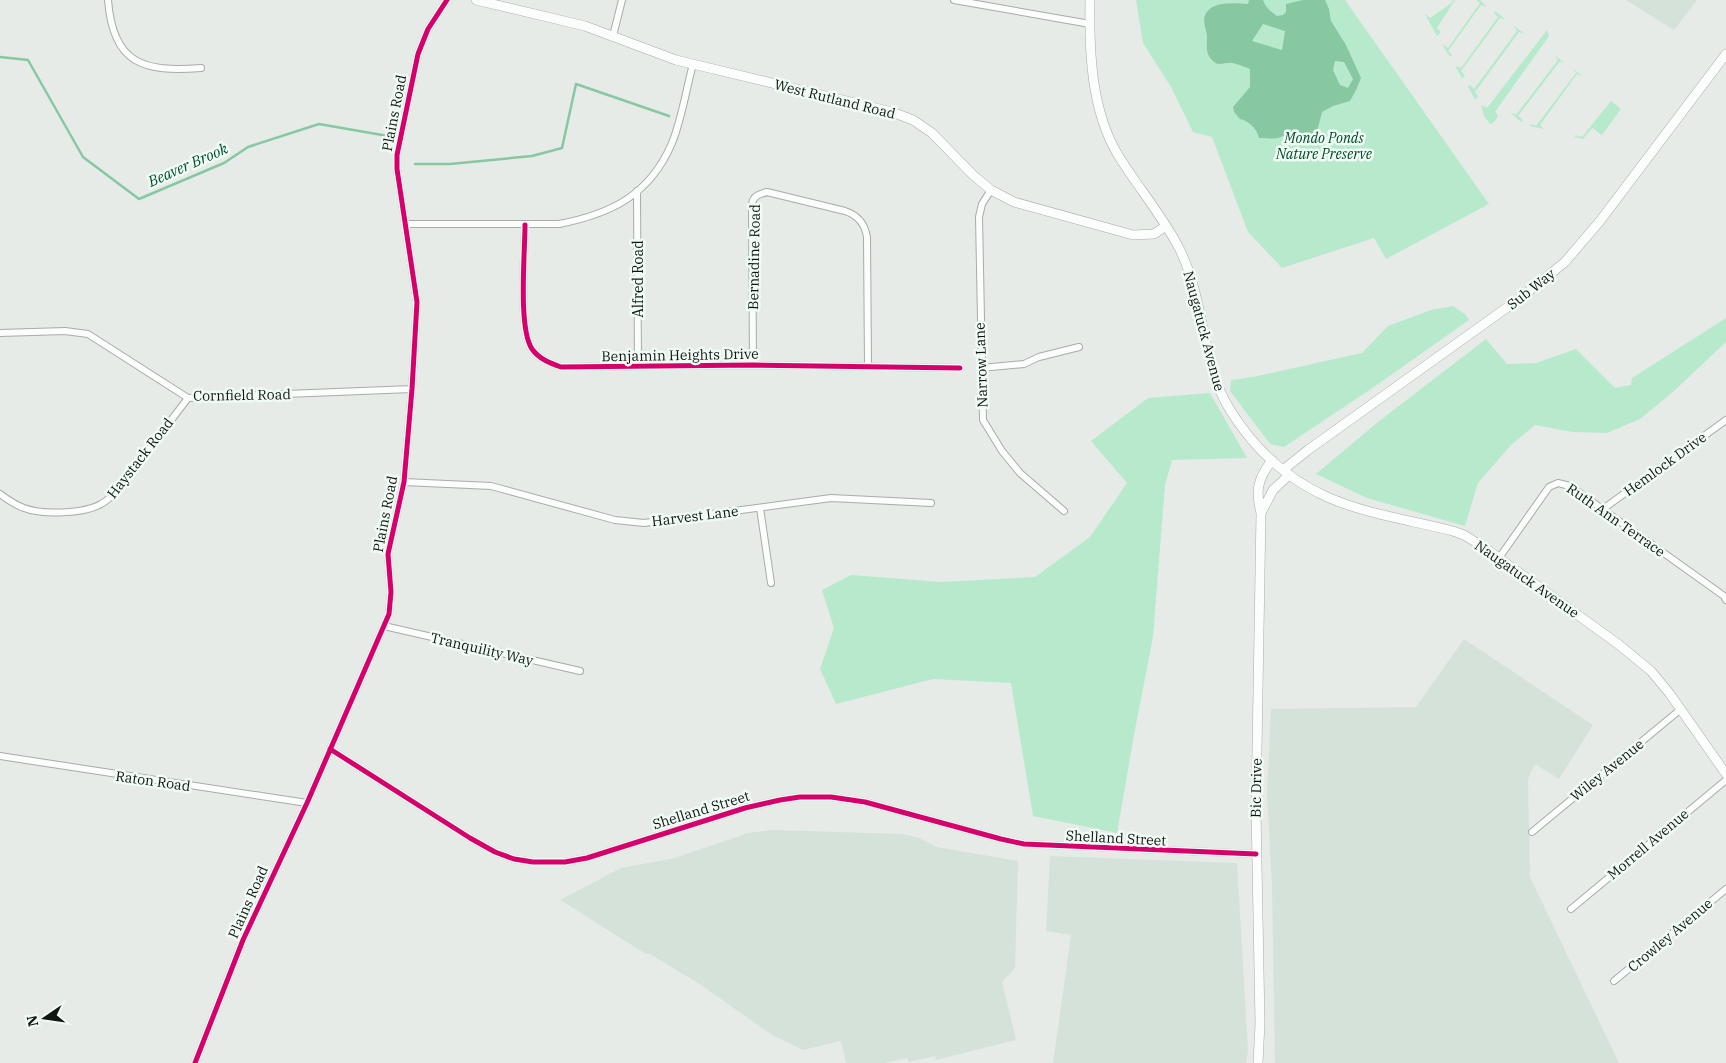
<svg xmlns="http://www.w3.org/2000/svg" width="1726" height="1063" font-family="'IBM Plex Serif',serif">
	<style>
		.built { fill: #d5e2d9 }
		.green { fill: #b7eacc }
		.water { fill: #87c8a3; fill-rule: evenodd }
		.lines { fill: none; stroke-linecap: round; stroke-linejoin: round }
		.stream { stroke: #87c8a3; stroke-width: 2.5 }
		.street-casing { stroke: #a7aca9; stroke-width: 8 }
		.secondary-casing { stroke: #a7aca9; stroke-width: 10 }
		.street { stroke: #fbfcfc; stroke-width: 6 }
		.secondary { stroke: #fbfcfc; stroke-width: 9 }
		.cycleway-casing { stroke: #f0fbf4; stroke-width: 8 }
		.cycleway { stroke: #d6006c; stroke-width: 5 }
		.labels { text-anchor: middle; stroke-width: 5; stroke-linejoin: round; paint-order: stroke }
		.street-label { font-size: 14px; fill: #121613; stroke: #f0fbf4 }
		.park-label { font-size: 14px; font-style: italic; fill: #004b2b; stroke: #f0fbf4 }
		.water-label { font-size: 15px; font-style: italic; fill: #014e2d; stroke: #f0fbf4 }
	</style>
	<rect width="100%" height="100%" fill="#e6ebe8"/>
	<path class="built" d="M1626,0H1697L1674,30Z
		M1464,639L1593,725L1559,779L1535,764L1530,774L1528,780L1530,877L1619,1063H1275L1272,886L1267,793L1271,709L1416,707Z
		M773,830L902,834L919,838L937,847L1018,861L1015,968L1002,982L1016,1040L936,1060L935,1056L909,1062L907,1058L885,1063H846L841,1041L803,1050L772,1035L701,985L650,954H646L560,900L621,868L675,858L748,833Z
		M1050,856L1237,863L1248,1051L1246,1063H1053L1071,935L1046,931Z"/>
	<path class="green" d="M1136,0H1345L1489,204L1386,259L1374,238L1282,268L1248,232L1212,137L1193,132L1171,87L1143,43Z
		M1452,0H1455L1437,28L1441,32L1437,36L1425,14H1426L1430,18L1453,2Z
		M1476,0H1480L1487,7L1481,5L1448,51L1452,55L1450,57L1442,44L1448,48L1480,3Z
		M1495,11L1506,20L1500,18L1461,71L1465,76L1462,78L1455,66L1461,68L1498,17L1494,13Z
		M1513,25L1525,34L1519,32L1475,92L1478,96L1475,100L1468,86L1470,85L1474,89L1517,31Z
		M1547,30L1549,36L1495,112L1498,115L1497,118L1493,123L1490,124L1484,116L1481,105L1487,108Z
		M1554,55L1565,63L1560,61L1518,116L1523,120L1521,122L1510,112L1516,115L1558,60Z
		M1572,68L1583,77L1577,74L1540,125L1544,129L1530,126L1531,124L1536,126L1576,73Z
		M1611,101L1621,109L1602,135L1592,128L1583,139L1575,137V135L1582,137Z
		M1453,306L1466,315L1469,320L1371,389L1284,447L1270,444L1230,391L1231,380L1253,377L1362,353L1388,326L1431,310Z
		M1726,318V342L1674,391L1640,419L1607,433L1573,432L1535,425L1511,445L1478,483L1465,526L1367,498L1316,474L1378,422L1486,339L1507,364L1536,363L1576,349L1615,388L1631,385L1632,378Z
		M1210,393L1247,458L1172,460L1165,485L1153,637L1134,735L1117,833L1033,816L1011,683L933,679L836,704L820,669L834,628L822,590L851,575L941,582L1035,577L1090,537L1127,483L1091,441L1148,398Z"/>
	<path class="water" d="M1249,0H1263C1265,7 1271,12 1277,16L1283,15L1286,12V4L1303,0H1325L1329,9L1331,21L1346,45L1361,78L1356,90L1350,101L1333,106L1322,112L1317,132L1306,139L1299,135L1293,137L1288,133C1276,141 1273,138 1259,138C1257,129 1249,121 1240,119L1234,112L1233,107L1250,87V69C1245,67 1238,64 1232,63C1225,62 1219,67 1213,61C1205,54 1207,45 1207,35C1206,30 1204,24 1204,20C1206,0 1234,3 1248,4ZM1263,24L1285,31L1282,50L1252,41ZM1335,61L1344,62L1353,79L1348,88L1340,85L1333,70Z"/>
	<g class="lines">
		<path class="stream" d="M0,57L28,60L83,157L139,199L224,163L248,147L319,124L388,136
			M415,164H450L532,156L562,148L576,84L669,116"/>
		<defs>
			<path id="street" d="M108,0C113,65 144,72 201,68
				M954,0L1090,24
				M613,36L622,0
				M991,190L982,204L979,217L983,420L1002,451L1020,473L1064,511
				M637,191L638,366
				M406,224H559C611,214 650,195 672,143C682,118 686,90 693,64
				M525,225C525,253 518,328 532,349C539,359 550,363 561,367L753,365L960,368
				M0,333L65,331L88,334L188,398L412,389
				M753,365L752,204C753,196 759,194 767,192L845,211C857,215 865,224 867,237L868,365
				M981,368L1024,364L1039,357L1079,347
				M404,482L491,486L615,520L644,523L831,498L931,503
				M0,494C7,499 15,505 24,508C42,515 84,514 101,504C109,500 115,493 121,486L188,398
				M760,508L771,583
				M1603,509L1726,420
				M1499,558L1549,487L1558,483L1570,486L1724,596L1726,600
				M384,626L580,671
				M330,749L470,838L495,852L514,859L533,862H565L587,858L745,808L780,800L800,797H831L865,802L1001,839L1024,844L1256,854
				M0,756L307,803
				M1532,832L1681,709
				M1571,909L1726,780
				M1614,981L1726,889
				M195,1063L243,940L307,803L389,614L391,592L388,554L404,482L412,389L417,302L397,169V155L418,54L428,29L447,0"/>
			<path id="secondary" d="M476,0L585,26L676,60L892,112L913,120L932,133L973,175L991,190L1014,202L1133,235L1154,234L1166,226
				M1090,0C1089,51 1091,110 1118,155C1137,186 1161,214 1178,246C1199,286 1201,332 1214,374C1221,399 1235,419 1251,439C1309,508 1372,511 1453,531L1464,535L1485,548L1618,644L1651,671L1670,694L1726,774
				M1283,470L1308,450L1523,296L1565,262L1600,221L1726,54
				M1261,513L1273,490L1289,475
				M1258,1063L1260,1023L1256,810L1261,513C1255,490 1258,479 1272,460"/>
		</defs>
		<use href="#street" class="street-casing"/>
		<use href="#secondary" class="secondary-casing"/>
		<use href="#street" class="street"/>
		<use href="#secondary" class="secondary"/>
		<defs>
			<path id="cycleway" d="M525,225C525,253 518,328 532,349C539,359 550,363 561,367L753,365L960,368
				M330,749L470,838L495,852L514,859L533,862H565L587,858L745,808L780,800L800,797H831L865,802L1001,839L1024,844L1256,854
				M195,1063L243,940L307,803L389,614L391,592L388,554L404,482L412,389L417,302L397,169V155L418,54L428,29L447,0"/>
		</defs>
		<use href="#cycleway" class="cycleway-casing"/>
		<use href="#cycleway" class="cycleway"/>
	</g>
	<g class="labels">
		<g class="street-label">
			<text transform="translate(835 99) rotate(14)" y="5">West Rutland Road</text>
			<text transform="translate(394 113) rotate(-79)" y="5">Plains Road</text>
			<text transform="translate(754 257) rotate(-89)" y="5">Bernadine Road</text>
			<text transform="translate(638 279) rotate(-90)" y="5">Alfred Road</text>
			<text transform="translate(1531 289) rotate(-38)" y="5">Sub Way</text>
			<text transform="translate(1204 331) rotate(75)" y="5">Naugatuck Avenue</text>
			<text transform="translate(680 355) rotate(-1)" y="5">Benjamin Heights Drive</text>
			<text transform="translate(981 365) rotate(-92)" y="5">Narrow Lane</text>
			<text transform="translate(242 395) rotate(-1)" y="5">Cornfield Road</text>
			<text transform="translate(140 458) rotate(-52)" y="5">Haystack Road</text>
			<text transform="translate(1665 464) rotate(-36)" y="5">Hemlock Drive</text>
			<text transform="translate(385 514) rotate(-79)" y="5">Plains Road</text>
			<text transform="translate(695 516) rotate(-7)" y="5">Harvest Lane</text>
			<text transform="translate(1616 520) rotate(35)" y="5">Ruth Ann Terrace</text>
			<text transform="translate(1527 579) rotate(35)" y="5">Naugatuck Avenue</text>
			<text transform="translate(482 649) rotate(13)" y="5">Tranquility Way</text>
			<text transform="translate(1607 770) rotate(-39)" y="5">Wiley Avenue</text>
			<text transform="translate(153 781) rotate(8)" y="5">Raton Road</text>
			<text transform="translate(1256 788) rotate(-89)" y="5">Bic Drive</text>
			<text transform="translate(701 810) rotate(-17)" y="5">Shelland Street</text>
			<text transform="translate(1116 838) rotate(3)" y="5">Shelland Street</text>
			<text transform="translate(1648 844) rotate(-40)" y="5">Morrell Avenue</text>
			<text transform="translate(248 902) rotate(-66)" y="5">Plains Road</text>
			<text transform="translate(1670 935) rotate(-40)" y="5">Crowley Avenue</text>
		</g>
		<g class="park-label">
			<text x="1324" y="143">Mondo Ponds<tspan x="1324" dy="16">Nature Preserve</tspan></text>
		</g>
		<g class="water-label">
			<text transform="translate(188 165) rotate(-24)" y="5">Beaver Brook</text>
		</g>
	</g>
	<g transform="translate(45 1018) rotate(257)" stroke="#f0fbf4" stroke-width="4" paint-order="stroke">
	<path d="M0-4L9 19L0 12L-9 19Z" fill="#121613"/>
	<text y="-8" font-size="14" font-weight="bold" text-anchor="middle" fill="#121613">N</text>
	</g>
</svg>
